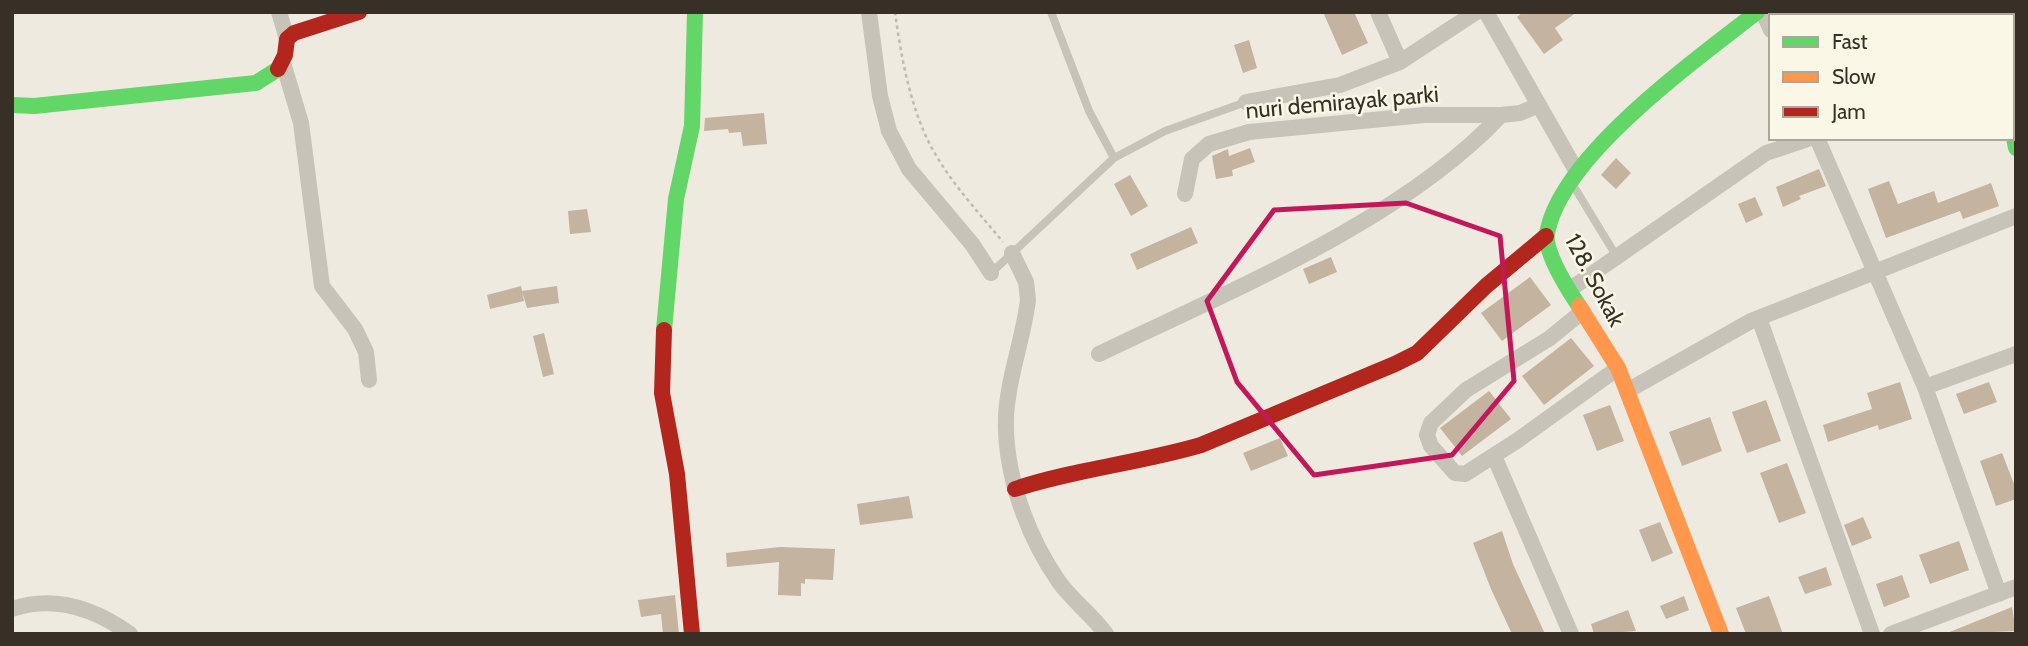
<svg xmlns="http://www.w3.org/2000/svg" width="2028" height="646" font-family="Cabin,sans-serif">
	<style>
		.building { fill: #c3b39f }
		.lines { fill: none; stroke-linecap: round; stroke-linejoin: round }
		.path { stroke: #bfbbb1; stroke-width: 2.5; stroke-dasharray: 3.5 3.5; stroke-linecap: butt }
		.lane { stroke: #c7c3b8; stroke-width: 8 }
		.street { stroke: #c7c3b8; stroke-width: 16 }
		.fast { stroke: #63d668; stroke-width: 16 }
		.slow { stroke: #ff974d; stroke-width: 16 }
		.jam { stroke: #b3261e; stroke-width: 16 }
		.marked { fill: none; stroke: #c2185b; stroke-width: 5; stroke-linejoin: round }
		.labels { text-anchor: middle; stroke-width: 5; stroke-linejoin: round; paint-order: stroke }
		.street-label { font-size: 23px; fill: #383026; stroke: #fbf7e6 }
	</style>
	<rect width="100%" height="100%" fill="#eeeadf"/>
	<path class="building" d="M1323,12H1354L1368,43L1342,55Z
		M1523,12H1577L1555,28L1563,40L1544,54L1517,17Z
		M1249,40L1257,68L1243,73L1234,45Z
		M764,113L767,144L743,146L741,132L729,133L728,129L704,131L705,118Z
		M1250,148L1255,162L1232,170L1233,176L1216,179L1212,156L1228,149L1229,156Z
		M1616,158L1631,173L1616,189L1601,175Z
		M1819,169L1826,186L1799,196L1801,199L1783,207L1776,187Z
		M1130,175L1148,206L1131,216L1114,184Z
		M1889,181L1898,204L1934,191L1938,203L1991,183L1999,206L1963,219L1960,211L1886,238L1868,189Z
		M1755,197L1763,215L1746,223L1738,204Z
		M587,209L591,232L570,234L568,211Z
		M1191,227L1198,243L1137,270L1130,254Z
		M1331,257L1337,272L1309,284L1303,269Z
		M1530,277L1551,305L1502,341L1481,313Z
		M521,286L524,301L490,309L487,295Z
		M557,286L559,303L527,308L522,291Z
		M544,333L554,374L543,377L533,336Z
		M1571,338L1594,366L1544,405L1522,376Z
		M1900,382L1912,419L1879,430L1878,425L1828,442L1823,425L1872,409L1867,393Z
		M1989,382L1997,402L1964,414L1956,394Z
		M1489,391L1511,419L1462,456L1440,428Z
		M1766,400L1781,441L1747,453L1732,412Z
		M1610,405L1624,441L1597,451L1583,415Z
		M1710,417L1722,451L1682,466L1669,432Z
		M1280,438L1288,456L1251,471L1243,453Z
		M2002,453L2016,489V499L1996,506L1980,461Z
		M1787,463L1806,513L1779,523L1760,473Z
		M909,496L913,518L860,525L857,504Z
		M1863,517L1872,538L1852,546L1844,525Z
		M1660,522L1673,553L1652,562L1639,530Z
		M1502,531L1513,564L1545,634H1512L1491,589L1473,543Z
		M1959,541L1969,570L1930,584L1919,555Z
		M780,547L835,549L833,580L805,579V584L801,583V596L778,595L779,562L727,567L726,553Z
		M1826,567L1832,585L1805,594L1798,577Z
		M1902,575L1910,597L1884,607L1876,584Z
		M675,595L679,634H663L661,614L641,617L638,600Z
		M1684,596L1689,610L1666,619L1660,606Z
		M1769,596L1783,634H1746L1736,608Z
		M2012,607L2016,631L1947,634V633Z
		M1628,610L1636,631L1594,634L1591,624Z"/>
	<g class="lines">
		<path class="path" d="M895,12C901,57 911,112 934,152C953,185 979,213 1003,242"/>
		<path class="lane" d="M1051,12L1089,111L1114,158
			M1573,185L1617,257
			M991,273L1114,158L1165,131L1246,102"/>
		<path class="street" d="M279,12L287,39
			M869,12L880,96L889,131L909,169L972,244L991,273
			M1378,12L1400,62L1476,12
			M1486,12L1577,172
			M1763,12L1771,30
			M1941,12L1945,16
			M284,66L301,123L322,286L355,329L366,352L369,380
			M1246,102L1340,85L1400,62
			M1817,138L1925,387L1999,594
			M1185,194L1192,159L1209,144L1249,132L1424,115H1501L1520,113L1539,105
			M1012,253L1026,282L1028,300C1023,340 1008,377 1006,416C1004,473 1027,536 1059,582C1073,601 1092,615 1106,634
			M1569,290L1766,153L1811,138
			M1583,311L1550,338L1466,390L1431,423L1427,435L1431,446L1455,473L1465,474L1518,440L1618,368
			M1759,318L1872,634
			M1099,354C1229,291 1402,221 1501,115
			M1925,387L2016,354
			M1627,391L1751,321L2016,216
			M1494,456L1571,634
			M12,609C54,595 95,609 130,634
			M1891,634L2016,587"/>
		<path class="fast" d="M12,105L34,106L256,83L278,69
			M2012,128L2016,148
			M1579,306C1569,291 1544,252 1547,234C1560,156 1696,60 1757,12
			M664,330L676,199L692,126L695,12"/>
		<path class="slow" d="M2002,12V16
			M1579,306L1618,368L1721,634"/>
		<path class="jam" d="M278,69L285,55L287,39L294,33L359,12
			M664,330L662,393L677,474L692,634
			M1015,489C1076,469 1140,463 1201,445L1395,364L1417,353L1486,286L1546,236"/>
	</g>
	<path class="marked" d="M1406,203L1500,236L1514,381L1452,455L1314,475L1237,382L1207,301L1274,210Z"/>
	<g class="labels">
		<g class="street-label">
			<text transform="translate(1342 102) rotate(-5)" y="8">nuri demirayak parki</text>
			<text transform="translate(1595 280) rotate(62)" y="8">128. Sokak</text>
		</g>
	</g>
	<rect width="2028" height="646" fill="none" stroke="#383026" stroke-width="28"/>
	<rect x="1769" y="14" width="245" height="126" fill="#fbf7e6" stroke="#ada799" stroke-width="2"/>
	<rect x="1783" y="37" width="35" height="10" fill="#63d668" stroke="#ada799" stroke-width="2"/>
	<text x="1832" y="49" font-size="21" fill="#383026">Fast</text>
	<rect x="1783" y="72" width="35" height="10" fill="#ff974d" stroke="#ada799" stroke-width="2"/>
	<text x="1832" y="84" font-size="21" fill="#383026">Slow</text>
	<rect x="1783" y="107" width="35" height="10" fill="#b3261e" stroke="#ada799" stroke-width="2"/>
	<text x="1832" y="119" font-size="21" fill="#383026">Jam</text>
</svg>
